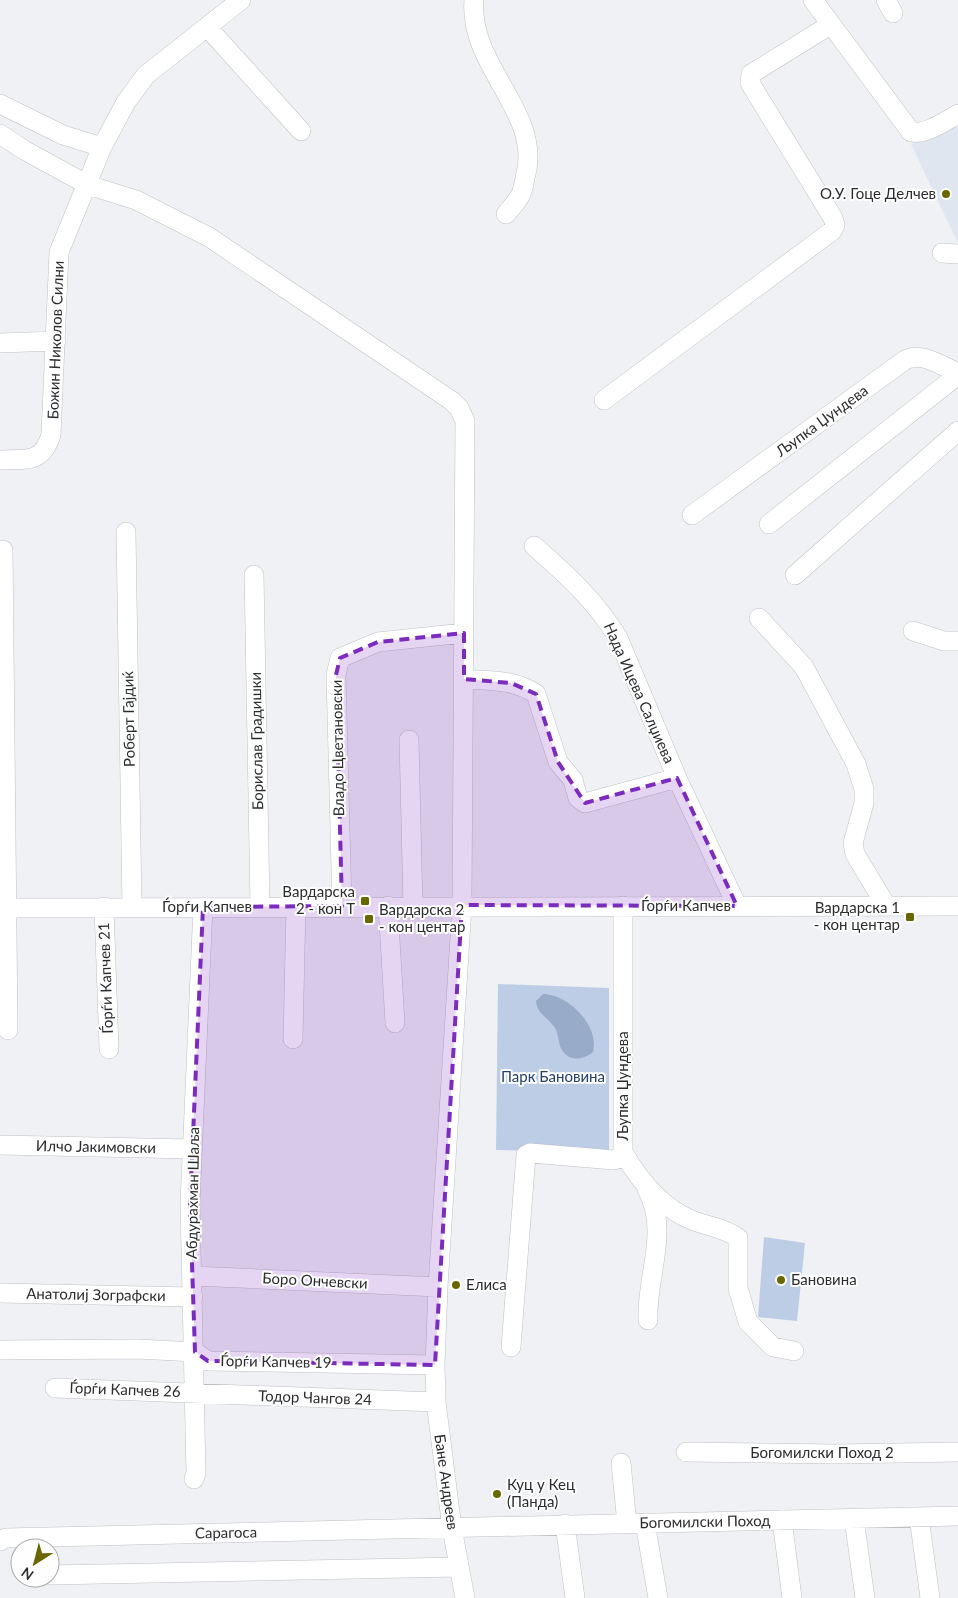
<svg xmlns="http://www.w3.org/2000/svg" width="958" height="1598" font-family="Lato,sans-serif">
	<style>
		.built { fill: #dfe6ef }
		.green { fill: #bdcde6 }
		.water { fill: #98acc9 }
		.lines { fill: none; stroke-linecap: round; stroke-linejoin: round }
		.minor-casing { stroke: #bec0c4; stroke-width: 20 }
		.minor { stroke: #fff; stroke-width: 19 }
		.marked { fill: #7b2cbf; fill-opacity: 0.2; stroke: #7b2cbf; stroke-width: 4; stroke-dasharray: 10 6; stroke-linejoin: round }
		.poi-dot { fill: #686700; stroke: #fefeff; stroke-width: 2 }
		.labels { text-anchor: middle; stroke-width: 4; stroke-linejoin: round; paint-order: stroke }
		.poi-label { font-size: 15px; fill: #2c2d2e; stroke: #fefeff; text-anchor: start }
		.street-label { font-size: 15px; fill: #2c2d2e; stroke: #fefeff }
		.park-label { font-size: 15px; fill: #254069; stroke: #fefeff }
	</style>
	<rect width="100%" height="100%" fill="#eff1f4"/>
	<path class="built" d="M958,122V243L911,144Z"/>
	<path class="green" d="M498,984L609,988V1152L496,1150Z
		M764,1237L805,1243L797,1321L758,1317Z"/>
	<path class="water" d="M543,994C568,994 600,1026 593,1052C584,1060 569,1062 562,1050C558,1044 559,1036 556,1030C550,1018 537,1015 536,1001Z"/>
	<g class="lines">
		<defs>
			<path id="minor" d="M474,0C468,67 544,113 525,178C524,184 523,191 520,196C516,203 510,209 506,214
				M813,0L911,132C926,135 945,121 958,114
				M886,0L893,13
				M207,27L301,131
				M0,104L63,135L102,147
				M0,134L24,150L88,185L136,200L209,237L452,401L459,408L465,421L462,905L438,1287L435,1365L436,1402L452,1528L465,1598
				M942,253L958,254
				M0,343L56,341
				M604,400L832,231L835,225L833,218L750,83L751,74L830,25
				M0,460C26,459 42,464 51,435L59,252L102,147L126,102L146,75L241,0
				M692,515L905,360C921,351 942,366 958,373
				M769,524L958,375
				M126,532L132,907
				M534,546C566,574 596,601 618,638L677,778L737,906
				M3,550L8,1030
				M254,575L260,906
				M795,575L958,431
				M759,618L804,667L856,764L864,789V803L853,843L855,854L885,904
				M913,631L944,641H958
				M464,679C488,681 515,679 536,694L558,762L573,780L578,798L585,803L677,778
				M409,740L413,906
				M342,906L336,675L340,658L378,642L464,633
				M388,906L395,1023
				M104,907L109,1049
				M0,908L958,906
				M293,1039L296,906
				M0,1145L192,1149
				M623,1152C639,1180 663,1209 694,1221C707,1226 727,1229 738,1238V1288L748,1322L773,1347L794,1351
				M647,1189C670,1232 646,1276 648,1320
				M193,1276L438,1287
				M0,1293L193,1297
				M511,1347L526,1155L530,1153L614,1160L620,1158L623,1152V906
				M0,1350L138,1349L195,1352L208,1361L435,1365
				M55,1388L436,1402
				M686,1452L835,1454L958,1452
				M621,1463L627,1524
				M194,1479L196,1473L190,1204L203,907
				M919,1517L930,1598
				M854,1519L865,1598
				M782,1520L792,1598
				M645,1523L658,1598
				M565,1524L575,1598
				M0,1541L6,1538L958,1516
				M50,1575L459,1567"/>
		</defs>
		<use href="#minor" class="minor-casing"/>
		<use href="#minor" class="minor"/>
	</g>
	<path class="marked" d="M464,633V679L511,683L536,694L558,762L585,803L677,778L737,906L462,905L435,1365L208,1361L195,1352L190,1204L203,907L342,906L336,675L340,658L378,642Z"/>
	<g class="poi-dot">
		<circle cx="946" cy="194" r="5"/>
		<rect x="360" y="896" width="10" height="10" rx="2.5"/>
		<rect x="905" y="912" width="10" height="10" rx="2.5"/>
		<rect x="364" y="914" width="10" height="10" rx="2.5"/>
		<circle cx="781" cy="1280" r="5"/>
		<circle cx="456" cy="1285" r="5"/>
		<circle cx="497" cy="1494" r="5"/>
	</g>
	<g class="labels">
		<g class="poi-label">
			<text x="936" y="199" text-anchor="end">О.У. Гоце Делчев</text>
			<text x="355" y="897" text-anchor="end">Вардарска<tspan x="355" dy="17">2 - кон Т</tspan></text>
			<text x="900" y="913" text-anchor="end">Вардарска 1<tspan x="900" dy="17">- кон центар</tspan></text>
			<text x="379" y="915">Вардарска 2<tspan x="379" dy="17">- кон центар</tspan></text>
			<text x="791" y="1285">Бановина</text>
			<text x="466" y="1290">Елиса</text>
			<text x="507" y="1490">Куц у Кец<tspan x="507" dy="17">(Панда)</tspan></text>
		</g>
		<g class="street-label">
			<text transform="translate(56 340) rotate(-88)" y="5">Божин Николов Силни</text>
			<text transform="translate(822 421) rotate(-36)" y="5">Љупка Џундева</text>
			<text transform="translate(639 693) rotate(66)" y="5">Нада Ицева Салџиева</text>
			<text transform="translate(129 719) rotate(-91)" y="5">Роберт Гајдиќ</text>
			<text transform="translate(257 741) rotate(-91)" y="5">Борислав Градишки</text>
			<text transform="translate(338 748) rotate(-91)" y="5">Владо Цветановски</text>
			<text x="686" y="911">Ѓорѓи Капчев</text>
			<text x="207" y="912">Ѓорѓи Капчев</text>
			<text transform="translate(106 978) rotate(-92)" y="5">Ѓорѓи Капчев 21</text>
			<text transform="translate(623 1086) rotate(-90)" y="5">Љупка Џундева</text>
			<text transform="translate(96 1147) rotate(1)" y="5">Илчо Јакимовски</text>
			<text transform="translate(193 1193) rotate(-89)" y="5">Абдурахман Шаља</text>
			<text transform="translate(315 1281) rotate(3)" y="5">Боро Ончевски</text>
			<text transform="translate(96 1295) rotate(1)" y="5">Анатолиј Зографски</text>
			<text transform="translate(276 1362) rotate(1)" y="5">Ѓорѓи Капчев 19</text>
			<text transform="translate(125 1390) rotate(2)" y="5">Ѓорѓи Капчев 26</text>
			<text transform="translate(315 1398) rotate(2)" y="5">Тодор Чангов 24</text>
			<text x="822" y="1458">Богомилски Поход 2</text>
			<text transform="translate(446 1482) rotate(82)" y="5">Бане Андреев</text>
			<text transform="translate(705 1522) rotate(-1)" y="5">Богомилски Поход</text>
			<text transform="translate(226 1533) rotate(-1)" y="5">Сарагоса</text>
		</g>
		<g class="park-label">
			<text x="553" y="1082">Парк Бановина</text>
		</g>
	</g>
	<g transform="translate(35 1563) rotate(216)"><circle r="24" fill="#fefeff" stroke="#aaaaab"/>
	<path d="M0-4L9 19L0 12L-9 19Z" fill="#686700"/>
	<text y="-8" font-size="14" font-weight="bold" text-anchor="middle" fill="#2c2d2e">N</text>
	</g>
</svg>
